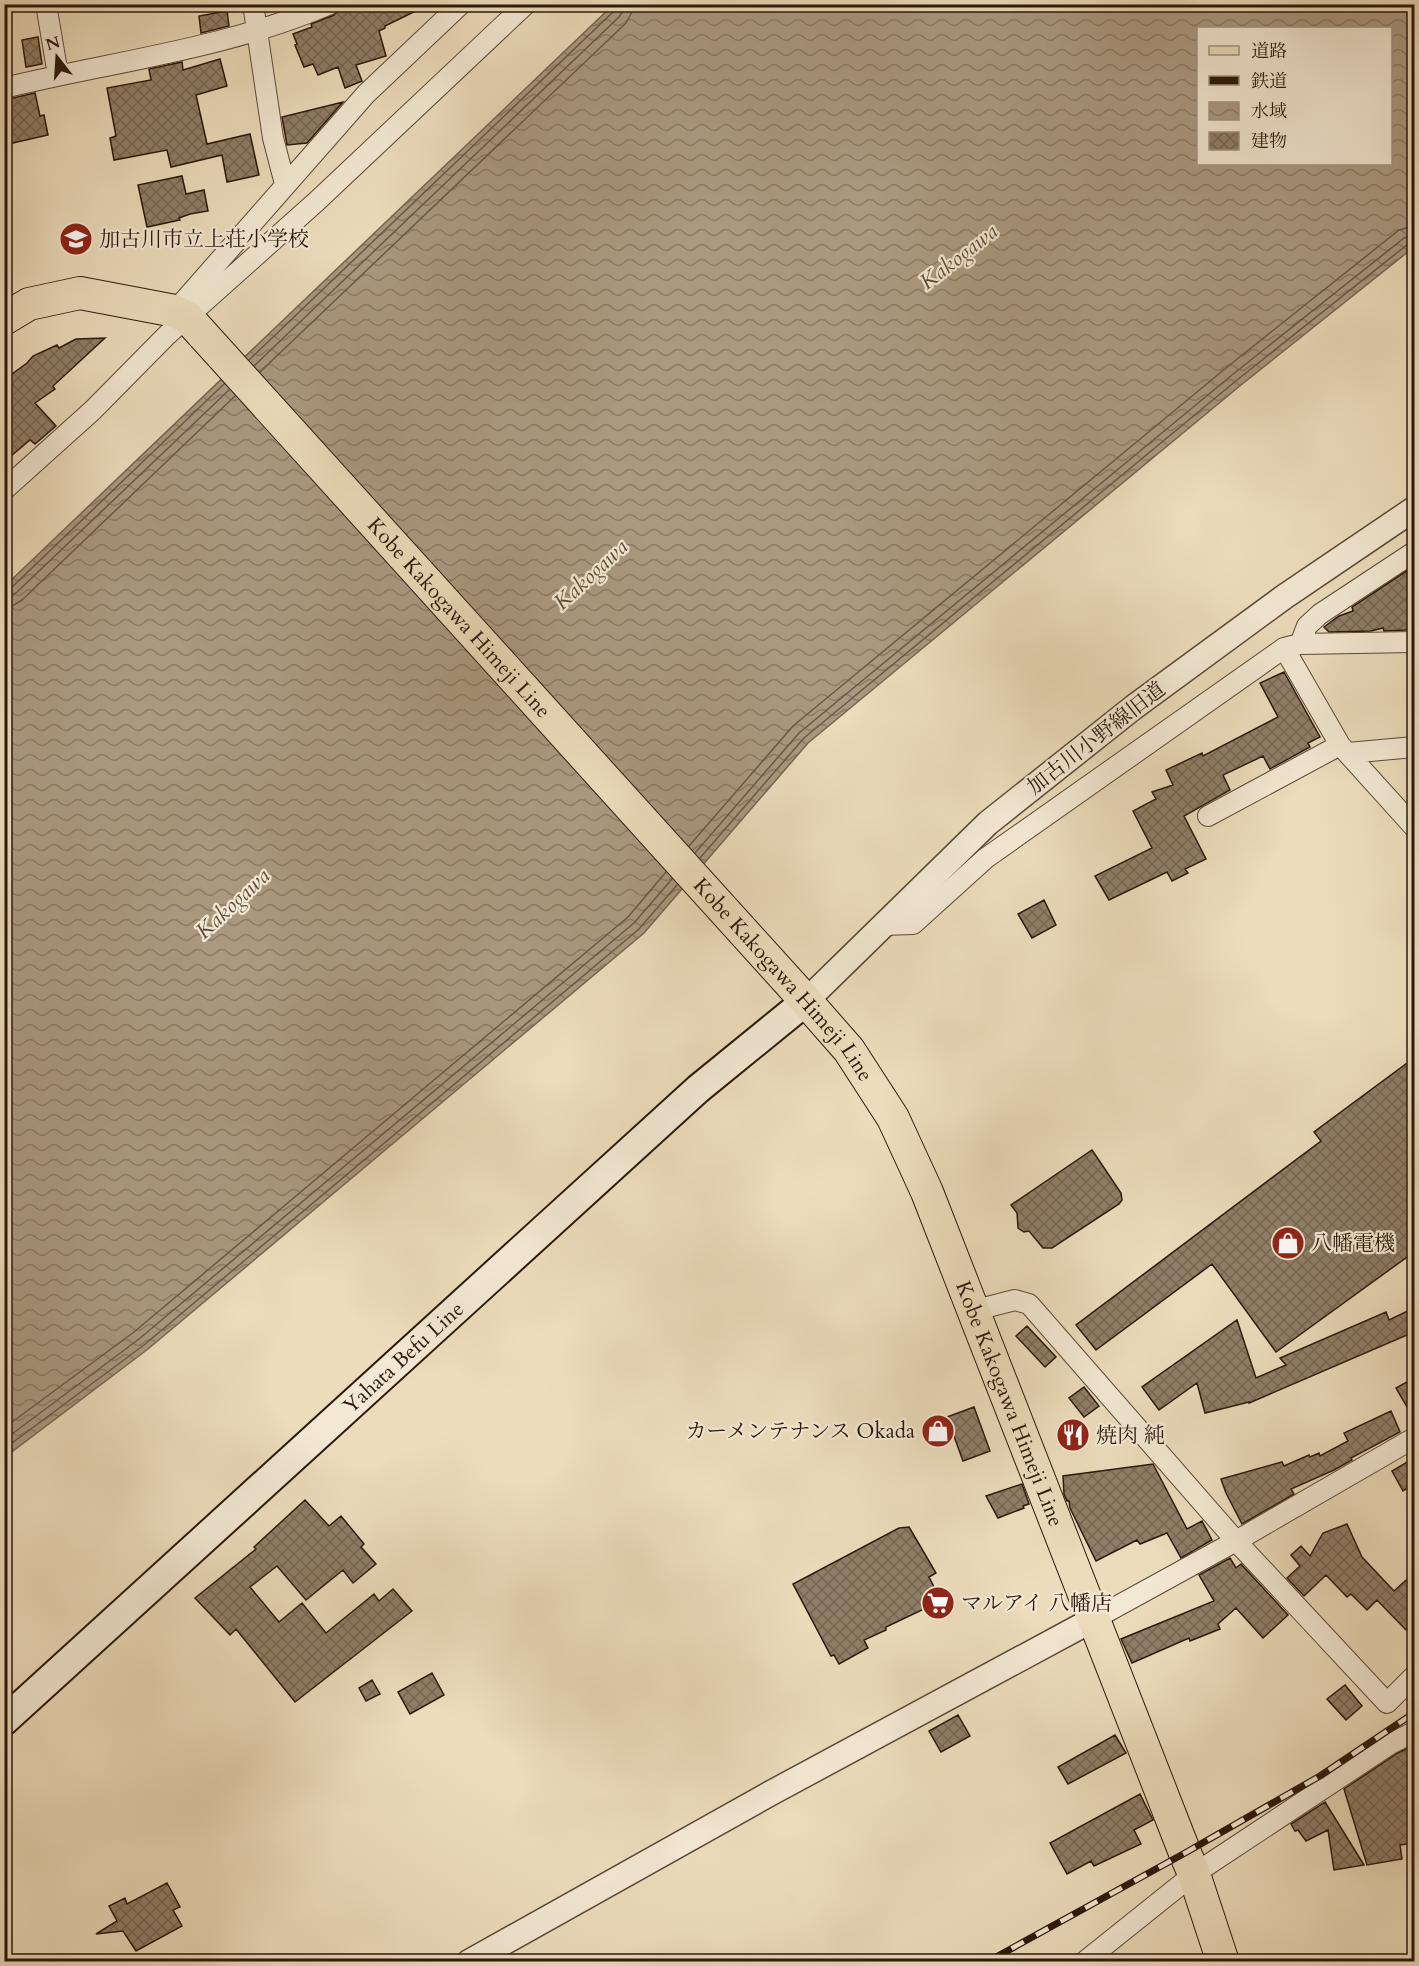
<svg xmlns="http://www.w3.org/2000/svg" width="1419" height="1966" font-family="Cardo,'Noto Serif JP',serif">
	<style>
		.water { fill: url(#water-waves); stroke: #776552; stroke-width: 1.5; fill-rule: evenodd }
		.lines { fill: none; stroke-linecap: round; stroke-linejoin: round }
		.shore { stroke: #6a5846; stroke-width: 1.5 }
		.building { fill: url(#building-cross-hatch); stroke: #2b180c; stroke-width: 1.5 }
		.minor-casing { stroke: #5b4938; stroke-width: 22 }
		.tertiary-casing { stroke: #5b4938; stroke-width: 27 }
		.secondary-casing { stroke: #2b180c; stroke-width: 32 }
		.primary-casing { stroke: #2b180c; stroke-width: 34 }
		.minor { stroke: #f3e8d3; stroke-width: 20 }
		.tertiary { stroke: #f3e8d3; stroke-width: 24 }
		.secondary { stroke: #f3e8d3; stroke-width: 28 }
		.primary { stroke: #ecdcbb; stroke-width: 32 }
		.rail-casing { stroke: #2b180c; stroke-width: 7 }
		.rail { stroke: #f3e8d3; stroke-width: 4.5; stroke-dasharray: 14; stroke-linecap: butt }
		.labels { text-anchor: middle; stroke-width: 4.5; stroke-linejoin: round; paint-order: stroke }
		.poi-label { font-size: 21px; fill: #2b180c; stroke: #f3e8d3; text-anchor: start }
		.street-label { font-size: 21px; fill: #2b180c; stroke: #f3e8d3 }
		.water-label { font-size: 22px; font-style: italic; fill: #5e4c3a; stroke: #f3e8d3 }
	</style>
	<defs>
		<pattern id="water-waves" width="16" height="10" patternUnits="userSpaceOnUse" patternTransform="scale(1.5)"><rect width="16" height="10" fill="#aa9980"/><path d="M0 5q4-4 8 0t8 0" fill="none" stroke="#8b7c67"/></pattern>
		<pattern id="building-cross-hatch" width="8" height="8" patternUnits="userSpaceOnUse" patternTransform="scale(1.5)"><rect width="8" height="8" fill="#8f7e67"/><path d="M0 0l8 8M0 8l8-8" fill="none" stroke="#756653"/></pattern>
	</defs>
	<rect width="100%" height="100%" fill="#ecdcbb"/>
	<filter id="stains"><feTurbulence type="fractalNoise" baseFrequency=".00333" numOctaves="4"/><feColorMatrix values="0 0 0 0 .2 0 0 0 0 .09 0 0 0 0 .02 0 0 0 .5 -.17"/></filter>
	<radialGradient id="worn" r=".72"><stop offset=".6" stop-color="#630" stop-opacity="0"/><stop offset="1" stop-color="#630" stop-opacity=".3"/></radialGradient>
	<path class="water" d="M613,5H1414V247L1241,385L808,743L644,933L148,1349L5,1457V586ZM1198,28H1390V164H1198Z"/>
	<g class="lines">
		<path class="shore" d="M249,360L614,11L616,4
			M254,366L619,17L623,11L624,4
			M260,372L626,23L631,14L633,4
			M4,590L11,588L224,384
			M4,597L11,596L16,593L229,390
			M4,606L14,605L22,600L235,396
			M689,846L793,726L1226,368L1399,230L1414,226
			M695,853L799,733L1232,375L1404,238L1414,235
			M700,858L804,738L1237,380L1408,244L1414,243
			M4,1428L134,1332L628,917L666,872
			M4,1440L139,1339L634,923L672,879
			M4,1449L144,1345L639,929L677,885"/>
	</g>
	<path class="building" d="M347,4H430L385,26V28L379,31L386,56L356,65L362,81L345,88L338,67L318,75L313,64L304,67L295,45L297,44L293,34L312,27L311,24L334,15L341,7Z
		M227,11L229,26L201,33L199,16Z
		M38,37L42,64L26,67L22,40Z
		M220,59L227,86L196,95L207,144L250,134L259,175L227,182L222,155L171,167L167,150L114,160L110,138L116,136L107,88L151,80L149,69L182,62L183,70Z
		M35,93L40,116L44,115L48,135L4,145V100Z
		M343,102L307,143L287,145L282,117Z
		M182,176L186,194L204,190L208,211L190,214L179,218L180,220L147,227L138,185Z
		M105,338L53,386L55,389L35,403L56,426L35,444L30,440L4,462V380L27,363L33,356L57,345L59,348L76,339Z
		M1414,566V627L1405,630L1384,631L1383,628L1371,631L1329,632L1324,627L1339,616L1353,611L1352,607Z
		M1284,672L1320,737L1308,743L1310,747L1270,769L1263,756L1223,775L1230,790L1184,816L1206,859L1185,869L1188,873L1172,881L1167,872L1109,900L1095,876L1152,848L1133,811L1156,799L1152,792L1173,785L1166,770L1202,753L1203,756L1278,717L1260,683Z
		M1044,900L1056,925L1032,938L1018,914Z
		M1414,1058V1252L1276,1352L1212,1264L1096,1350L1076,1325L1321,1141L1314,1132Z
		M1092,1150L1121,1193L1122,1200L1119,1204L1052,1248H1043L1029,1231L1024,1232L1018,1228L1017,1213L1011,1205Z
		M1414,1308V1332L1249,1403V1402L1205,1413L1197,1383L1159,1410L1142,1387L1237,1320L1256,1378L1286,1365L1280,1358L1386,1312L1389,1320Z
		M1027,1326L1056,1357L1045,1367L1016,1336Z
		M1414,1378V1419L1396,1388Z
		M1084,1387L1099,1406L1084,1417L1069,1398Z
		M974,1407L990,1451L963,1461L947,1417Z
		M1391,1411L1400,1432L1351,1458L1352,1460L1334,1470L1291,1489L1294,1494L1242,1524L1226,1493L1221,1479L1282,1462L1284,1466L1309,1455L1310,1457L1319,1453L1320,1456L1348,1441L1344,1433Z
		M1414,1458V1484L1403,1491L1392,1471Z
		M1153,1464L1187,1529L1202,1521L1212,1540L1181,1558L1167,1533L1140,1544L1137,1540L1096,1561L1070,1508L1069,1501H1067L1064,1494L1063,1476Z
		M1022,1484L1029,1504L1023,1506L1024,1508L998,1518L986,1496Z
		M305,1500L329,1526L341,1516L364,1544L361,1547L376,1564L353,1583L343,1570L306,1600L277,1566L250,1587L279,1622L302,1603L326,1633L374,1594L379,1601L393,1589L412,1611L295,1702L236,1629L230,1635L195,1598L256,1549L254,1547Z
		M1347,1524L1362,1557L1394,1591L1414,1573V1621L1406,1630L1377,1600L1367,1610L1351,1594L1347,1597L1326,1575L1304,1596L1287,1578L1300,1566L1291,1555L1301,1546L1310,1556L1323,1533Z
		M909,1527L936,1573L929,1577L941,1601L886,1627V1630L864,1640L868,1648L839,1664L834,1655L831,1656L793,1584L899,1528Z
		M1230,1558L1236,1568L1241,1564L1288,1615L1263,1638L1236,1608L1218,1624L1220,1629L1190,1641L1189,1638L1132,1663L1121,1639L1214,1601L1199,1575Z
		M432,1673L444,1695L410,1714L398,1692Z
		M372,1680L380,1694L366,1701L359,1688Z
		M1345,1685L1362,1706L1346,1720L1327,1699Z
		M958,1715L970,1736L941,1752L929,1731Z
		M1115,1735L1126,1753L1068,1784L1058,1767Z
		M1414,1745V1843L1400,1845L1402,1859L1367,1865L1344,1789L1398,1753Z
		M1140,1794L1153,1820L1134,1830L1141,1844L1094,1866L1091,1861L1067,1874L1050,1843Z
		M1325,1802L1364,1865L1334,1870L1328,1830L1306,1841L1298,1830L1295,1831L1291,1824Z
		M167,1883L180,1907L173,1910L182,1926L136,1951L123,1931L96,1934L117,1921L109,1906L125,1898L127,1904Z"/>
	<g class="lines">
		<defs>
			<path id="minor" d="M46,4L58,75
				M253,4L273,138L285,184
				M4,88C111,62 229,48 330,4
				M175,311L366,94L461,4
				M4,490L93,410L167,335L317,201L526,4
				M1300,644L1414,642
				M1284,648L1340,745L1414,827
				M1348,753L1414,747
				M1208,816L1340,745
				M883,925L913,924L986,858L1284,648L1300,644L1307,626L1320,614L1414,552
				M972,1311L1015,1300L1029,1304L1236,1541L1387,1703L1414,1676
				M1094,1619L1236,1541L1414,1438
				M1084,1962L1194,1874L1392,1743L1414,1732"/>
			<path id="tertiary" d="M806,1001L988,823L1134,707L1284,597L1414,509
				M469,1962L771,1793L1094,1619"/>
			<g id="secondary">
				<path id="s1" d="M4,1721L698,1089L806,1001"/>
			</g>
			<g id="primary">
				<path id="s2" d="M4,319L29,304L80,293L175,311L187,317L806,1001L849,1050L893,1118L927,1192L1185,1853L1194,1874L1223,1962"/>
			</g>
		</defs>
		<use href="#minor" class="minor-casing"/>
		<use href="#tertiary" class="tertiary-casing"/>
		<use href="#secondary" class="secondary-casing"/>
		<use href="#primary" class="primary-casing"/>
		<use href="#minor" class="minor"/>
		<use href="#tertiary" class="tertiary"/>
		<use href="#secondary" class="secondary"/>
		<use href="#primary" class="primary"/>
		<defs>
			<path id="rail" d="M987,1962L1185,1853L1320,1776L1414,1713"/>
		</defs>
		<use href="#rail" class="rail-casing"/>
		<use href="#rail" class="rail"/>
	</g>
	<defs>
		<symbol id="school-disc" viewBox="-11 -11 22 22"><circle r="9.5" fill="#8f2418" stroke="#f3e8d3"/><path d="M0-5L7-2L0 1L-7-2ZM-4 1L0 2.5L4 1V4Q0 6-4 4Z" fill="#fff"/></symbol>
		<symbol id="shop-disc" viewBox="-11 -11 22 22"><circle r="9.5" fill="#8f2418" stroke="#f3e8d3"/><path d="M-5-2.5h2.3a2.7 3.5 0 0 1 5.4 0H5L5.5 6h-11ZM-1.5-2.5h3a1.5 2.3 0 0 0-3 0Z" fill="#fff"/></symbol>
		<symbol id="restaurant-disc" viewBox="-11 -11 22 22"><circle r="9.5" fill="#8f2418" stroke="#f3e8d3"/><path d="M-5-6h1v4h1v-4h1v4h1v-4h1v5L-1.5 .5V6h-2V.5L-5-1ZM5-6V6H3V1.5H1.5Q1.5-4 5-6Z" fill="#fff"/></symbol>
		<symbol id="supermarket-disc" viewBox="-11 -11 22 22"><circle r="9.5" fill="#8f2418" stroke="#f3e8d3"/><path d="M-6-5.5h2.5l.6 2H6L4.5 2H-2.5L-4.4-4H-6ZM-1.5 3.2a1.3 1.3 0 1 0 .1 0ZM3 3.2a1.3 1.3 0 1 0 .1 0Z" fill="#fff"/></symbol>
	</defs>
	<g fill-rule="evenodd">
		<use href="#school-disc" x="57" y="220" width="38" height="38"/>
		<use href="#shop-disc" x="1269" y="1224" width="38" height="38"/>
		<use href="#shop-disc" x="919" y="1412" width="38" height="38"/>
		<use href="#restaurant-disc" x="1054" y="1416" width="38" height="38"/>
		<use href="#supermarket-disc" x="919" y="1584" width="38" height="38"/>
	</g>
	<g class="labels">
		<g class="poi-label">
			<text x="99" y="246">加古川市立上荘小学校</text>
			<text x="1311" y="1250">八幡電機</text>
			<text x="915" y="1438" text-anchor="end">カーメンテナンス Okada</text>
			<text x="1096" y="1442">焼肉 純</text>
			<text x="961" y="1610">マルアイ 八幡店</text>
		</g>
		<g class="street-label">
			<text dy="7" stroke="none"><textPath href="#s2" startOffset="597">Kobe Kakogawa Himeji Line</textPath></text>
			<text transform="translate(1096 738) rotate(-38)" y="7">加古川小野線旧道</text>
			<text dy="7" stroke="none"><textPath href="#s2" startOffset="1083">Kobe Kakogawa Himeji Line</textPath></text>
			<text dy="7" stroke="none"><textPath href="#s1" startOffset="540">Yahata Befu Line</textPath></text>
			<text dy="7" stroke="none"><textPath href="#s2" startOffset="1569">Kobe Kakogawa Himeji Line</textPath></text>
		</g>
		<g class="water-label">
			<text transform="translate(958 256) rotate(-38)" y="8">Kakogawa</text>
			<text transform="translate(590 574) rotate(-43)" y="8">Kakogawa</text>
			<text transform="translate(232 903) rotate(-43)" y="8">Kakogawa</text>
		</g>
	</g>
	<rect width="1419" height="1966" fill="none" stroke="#ecdcbb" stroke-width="24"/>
	<rect x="6" y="6" width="1407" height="1954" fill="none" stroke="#2b180c" stroke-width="3"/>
	<rect x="12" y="12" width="1395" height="1942" fill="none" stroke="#2b180c" stroke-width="1.5"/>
	<rect x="1197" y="27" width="195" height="138" fill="#f3e8d3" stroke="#a39583" stroke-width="1.5"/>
	<rect x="1209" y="46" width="30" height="9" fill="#ecdcbb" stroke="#a39583" stroke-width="1.5"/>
	<text x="1251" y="57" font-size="18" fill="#2b180c">道路</text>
	<rect x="1209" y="76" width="30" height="9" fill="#2b180c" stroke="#a39583" stroke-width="1.5"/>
	<text x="1251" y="87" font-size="18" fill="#2b180c">鉄道</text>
	<rect x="1209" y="102" width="30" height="18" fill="url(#water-waves)" stroke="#a39583" stroke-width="1.5"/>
	<text x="1251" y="117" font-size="18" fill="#2b180c">水域</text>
	<rect x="1209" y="132" width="30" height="18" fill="url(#building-cross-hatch)" stroke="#a39583" stroke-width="1.5"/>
	<text x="1251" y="147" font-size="18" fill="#2b180c">建物</text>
	<g transform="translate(57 57) rotate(343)" stroke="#f3e8d3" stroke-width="4.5" paint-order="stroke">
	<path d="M0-4.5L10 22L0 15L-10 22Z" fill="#2b180c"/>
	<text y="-9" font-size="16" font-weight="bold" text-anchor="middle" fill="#2b180c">N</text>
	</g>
	<rect width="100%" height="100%" filter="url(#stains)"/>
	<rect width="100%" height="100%" fill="url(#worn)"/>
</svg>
